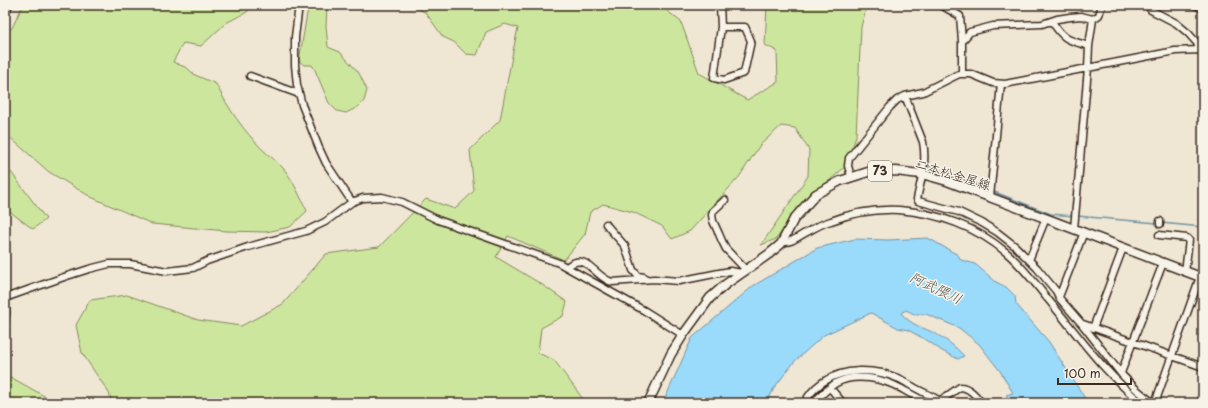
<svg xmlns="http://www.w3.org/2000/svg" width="1208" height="408" font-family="'Playpen Sans','Klee One',sans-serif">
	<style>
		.green { fill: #cce79d; stroke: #84885e }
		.water { fill: #9adafb; stroke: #7494a3 }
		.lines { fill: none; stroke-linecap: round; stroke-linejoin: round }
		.stream { stroke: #7494a3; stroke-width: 1.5 }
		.minor-casing { stroke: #3b2a1e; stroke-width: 9 }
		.major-casing { stroke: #3b2a1e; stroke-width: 11 }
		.minor { stroke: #f7f3e8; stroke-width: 6 }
		.major { stroke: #f7f3e8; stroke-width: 8 }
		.labels { text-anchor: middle; stroke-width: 3; stroke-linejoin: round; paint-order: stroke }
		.shield { fill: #f7f3e8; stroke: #73665b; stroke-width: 1 }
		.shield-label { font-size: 12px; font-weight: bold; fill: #3b2a1e }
		.street-label { font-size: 13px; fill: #3b2a1e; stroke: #f7f3e8 }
		.water-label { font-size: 14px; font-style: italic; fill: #535655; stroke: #f7f3e8 }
	</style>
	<rect width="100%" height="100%" fill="#efe6d4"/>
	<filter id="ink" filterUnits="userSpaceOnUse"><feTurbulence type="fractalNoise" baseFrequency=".025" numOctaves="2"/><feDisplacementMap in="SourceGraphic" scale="8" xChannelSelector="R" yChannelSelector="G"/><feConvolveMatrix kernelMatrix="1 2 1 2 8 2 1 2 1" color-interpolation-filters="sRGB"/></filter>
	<g filter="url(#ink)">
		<path class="green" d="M23,5H252L247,12L226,23L201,46L183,43L173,62L187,68L195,75L216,84C228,108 243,130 262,149C269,156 277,161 283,168C294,181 300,197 307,211L290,227L266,232L227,231L152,224L91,197L49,172L5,133V33L12,28Z
			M310,5H327L326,26L328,47L340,52L359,73L367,90L364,101L358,107L346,113L337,111L329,103L315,70L312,65H304L299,61L308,8Z
			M412,5H660L681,22L699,73L747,100L778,82L777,51L765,45L767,5H867L861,27L856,136L847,165L802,205L776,239L761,245L808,176L809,150L795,128L781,126L760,145L739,177L690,231L672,239L662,226L633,212L603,204L590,212L585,234L564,260L508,236L496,257L541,284L567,302L563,316L541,328L538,353L554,360L586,403H112L109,393L82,353L76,325L90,300L127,295L198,320L241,326L283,304L326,254L379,247L426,199L455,209L474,191L470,150L500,120L513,51L518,28L505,24L486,32L477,55L466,54L454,42L443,37L426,13Z
			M5,169L11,172L46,219L33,229L5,208Z
			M5,374L46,397L52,403H5Z"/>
		<path class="water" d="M928,238L958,255L961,260L975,264L996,282L1006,287L1015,296L1016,304L1049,342L1088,403H1012L1006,395L1013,393L1000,371L979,344L959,328L926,314H914L906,310L901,313C912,326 923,327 936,334C947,340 956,347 964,356L958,359L942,351L928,341L908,330L898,328L871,313L824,335L795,361L774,388L767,403H663L692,338L753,286L817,248L855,239L888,240Z"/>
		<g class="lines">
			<path class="stream" d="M929,166L988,189
				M992,191L1051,214L1074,216
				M1077,216L1157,223
				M1161,223L1203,227"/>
			<defs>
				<path id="minor" d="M299,5L295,37V65L297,85L302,105L319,148L326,163L352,202
					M720,5L721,27L714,78L724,80L744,73L751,41L745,27H721
					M941,5L960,16L962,41
					M1147,5L1151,10L1176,23L1188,33L1197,43L1199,50
					M1194,5L1203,8
					M5,14L9,5
					M1093,19L1099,15L1102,5
					M1052,21C1063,40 1069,40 1089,46
					M962,74V41L970,32L993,26L1042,24L1057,19L1070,17L1081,16L1093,19L1089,46L1088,68L1074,229
					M250,76L299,94
					M905,96L923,142C927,163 921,179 917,199L918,201L959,212L982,223L997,232L1015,246L1037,268L1056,291L1060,299L1081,323L1122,375L1136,389L1153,403
					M851,176L848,166L849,158L890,107L897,100L905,96L923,92L959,74H971L993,83L1005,84L1175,51L1199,50L1203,51
					M990,197L1001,84
					M725,200L713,211L712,215L713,221L719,234L722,241L726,249L746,270
					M606,224L609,228L625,246L633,270L638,276L644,277
					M1160,224V221
					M1159,235L1187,238L1189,240L1185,272
					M782,242C791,244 800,235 809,231C816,227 823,223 831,221C852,213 877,209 899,210C938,213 977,227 1007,253C1022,266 1035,283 1047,298C1077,334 1105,374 1142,403
					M1029,260L1046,218
					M567,267C586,250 595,278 612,282L654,279L679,281L719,273L730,271L742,273
					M1059,297L1084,232
					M5,298L64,277L89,269L109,264H130L167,271L193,268L207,261L248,247L306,231L325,222L352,202L363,198L382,197L402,202L438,220L559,263L645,311L683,335
					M5,321L6,313L5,298
					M1083,324L1203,367
					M1093,328L1123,248
					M1121,373L1163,263
					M830,388L843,403
					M805,403C808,395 816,387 823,382C844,368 874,368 897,378C902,379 906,383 910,385C920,391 930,395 940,401
					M812,403C820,397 828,388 836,383C856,372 884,379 902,389C911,394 920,400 930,403
					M937,403L960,387C969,387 976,396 982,403
					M1155,403L1200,277
					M1200,403L1203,394"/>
				<path id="major" d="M648,403L671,354L683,335L710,298L726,284L769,254L781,244L794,219L816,194L840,181L868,172L896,171L912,173L922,174L947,181L1074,229L1203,278"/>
			</defs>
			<use href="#minor" class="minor-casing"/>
			<use href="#major" class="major-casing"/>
			<use href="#minor" class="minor"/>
			<use href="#major" class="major"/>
		</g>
	</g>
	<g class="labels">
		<rect class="shield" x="868" y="161" width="24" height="20" rx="3"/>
		<g class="shield-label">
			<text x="880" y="175">73</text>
		</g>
		<g class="street-label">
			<text transform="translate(953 174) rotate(17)" y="5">二本松金屋線</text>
		</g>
		<g class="water-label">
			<text transform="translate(936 288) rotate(25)" y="5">阿武隈川</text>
		</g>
	</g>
	<rect width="1208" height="408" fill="none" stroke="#f7f3e8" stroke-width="20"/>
	<rect x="10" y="10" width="1188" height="388" fill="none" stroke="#3b2a1e" stroke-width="1.5" filter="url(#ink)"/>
	<path d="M1058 378v6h73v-6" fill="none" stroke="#3b2a1e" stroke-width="2"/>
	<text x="1064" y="378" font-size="12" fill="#3b2a1e" stroke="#f7f3e8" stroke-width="3" paint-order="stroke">100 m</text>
</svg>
